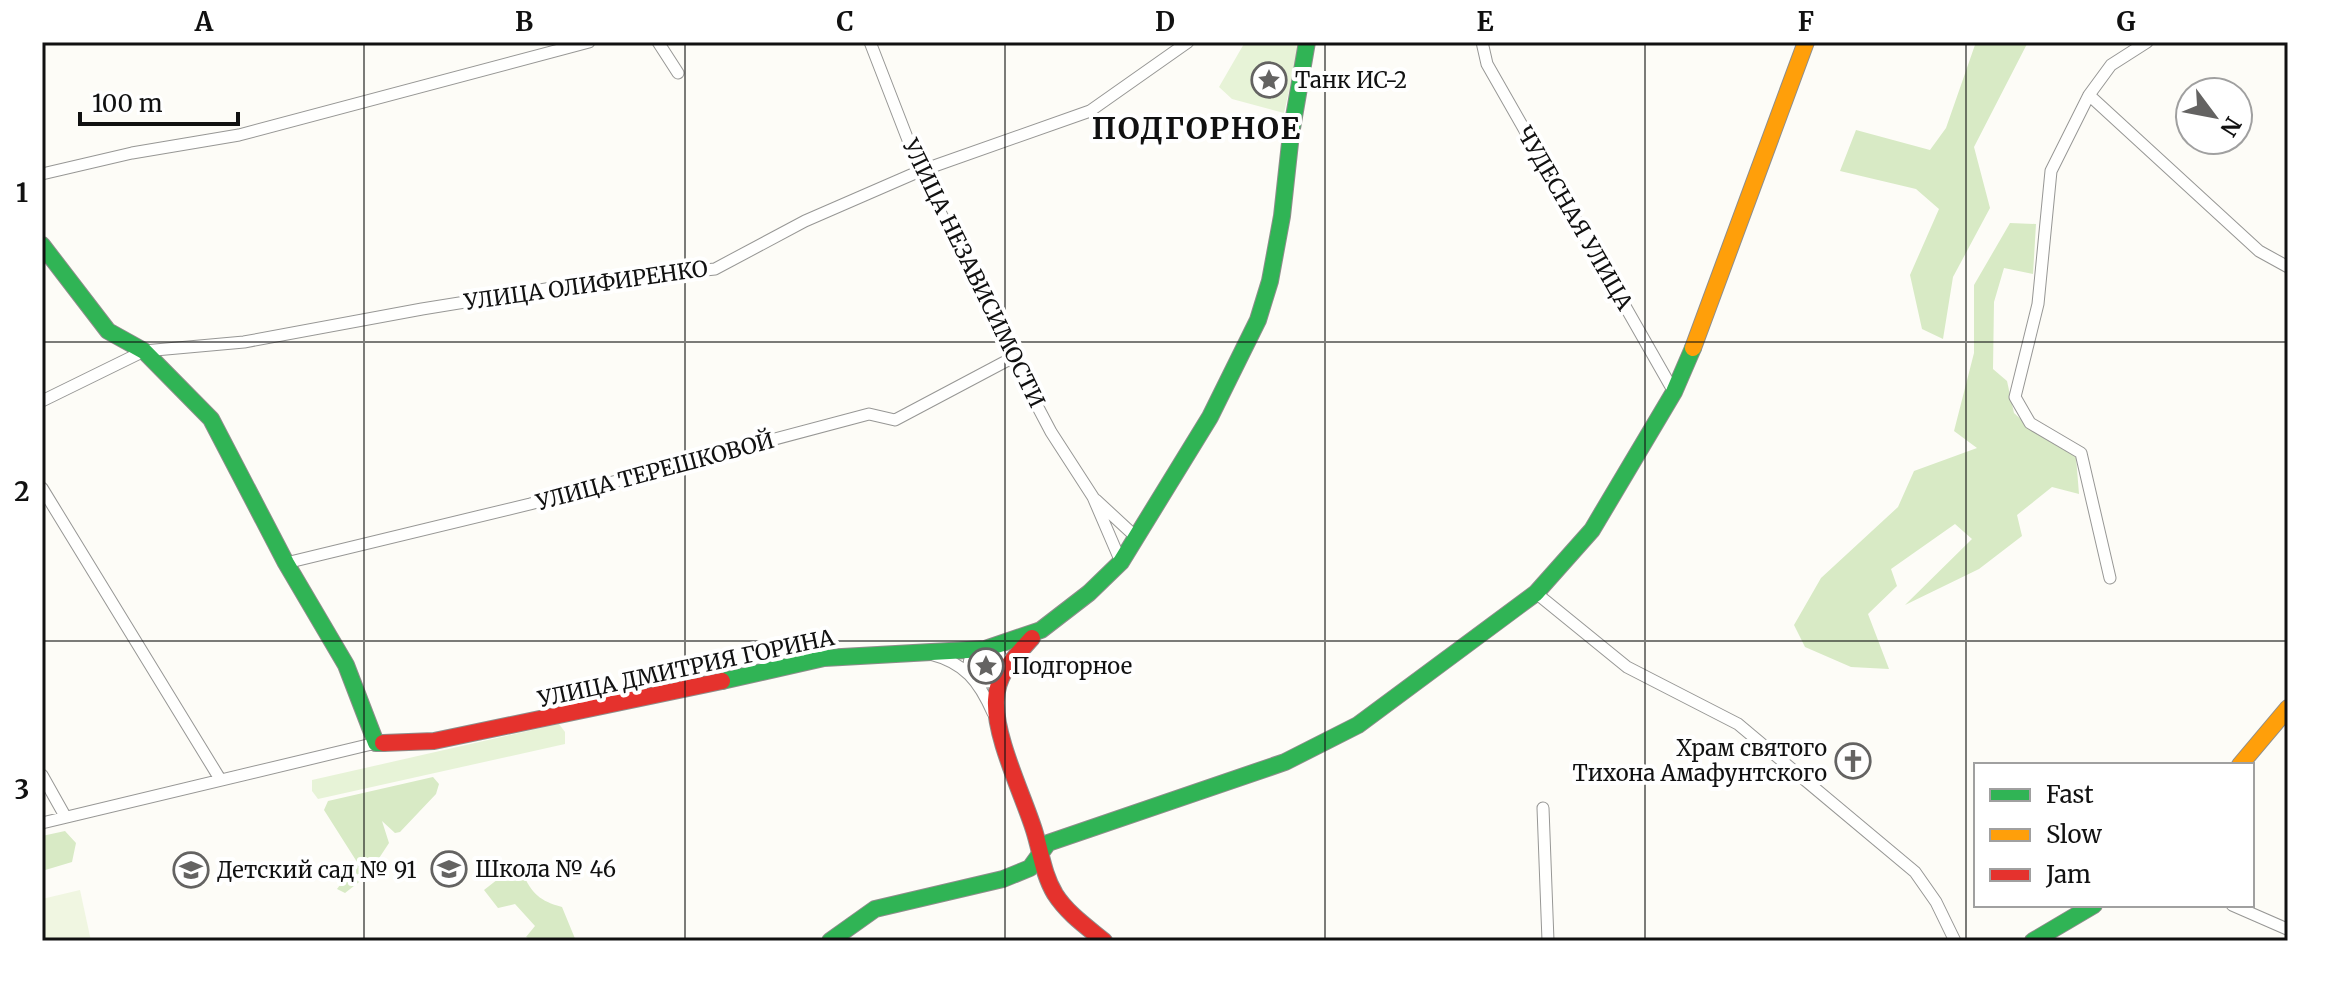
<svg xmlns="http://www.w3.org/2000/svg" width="2330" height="983" font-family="Merriweather,serif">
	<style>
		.green { fill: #e7f3d7 }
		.forest { fill: #d8eac5 }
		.pitch { fill: #f0f6e1 }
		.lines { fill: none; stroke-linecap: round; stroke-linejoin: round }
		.street-casing { stroke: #979795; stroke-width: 13 }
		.fast-casing { stroke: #8e8d8b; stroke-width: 18 }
		.slow-casing { stroke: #8e8d8b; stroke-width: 18 }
		.jam-casing { stroke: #8e8d8b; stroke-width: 18 }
		.street { stroke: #fffffe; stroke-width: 11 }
		.fast { stroke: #30b455; stroke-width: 16 }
		.slow { stroke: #ff9f0a; stroke-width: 16 }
		.jam { stroke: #e5322d; stroke-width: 16 }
		.grid { fill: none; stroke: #111; stroke-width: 2; stroke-opacity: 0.55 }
		.labels { text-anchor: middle; stroke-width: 8; stroke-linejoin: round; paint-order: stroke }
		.poi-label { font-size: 22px; fill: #111; stroke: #fff; text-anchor: start }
		.street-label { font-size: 22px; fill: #111; stroke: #fff }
		.district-label { font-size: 30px; font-weight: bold; letter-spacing: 2px; fill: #111; stroke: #fff }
		.neatline { fill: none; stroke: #111; stroke-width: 3 }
		.grid-label { font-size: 26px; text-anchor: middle; font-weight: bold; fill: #111 }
	</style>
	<rect width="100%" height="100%" fill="#fdfcf7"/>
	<path class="green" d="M1245,42H1300L1284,113L1232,99L1219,87Z
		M974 666a12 12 0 1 1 24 0a12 12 0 1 1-24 0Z
		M559,724L565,732V744L318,799L312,791V780Z"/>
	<path class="forest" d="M1976,42H2028L1974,147L1990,208L1953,277L1943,339L1922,329L1910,275L1939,209L1916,189L1840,171L1856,130L1930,150L1946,128Z
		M2010,223L2036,224L2033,274L2004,268L1994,302L1993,369L2007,381L2014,413L2037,434L2076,457L2079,494L2052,487L2017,515L2022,536L1979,569L1905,605L1972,539L1955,524L1891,569L1897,586L1868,614L1889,669L1851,667L1805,647L1794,625L1821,578L1898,507L1914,471L1977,448L1954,431L1974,353V285Z
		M433,777L439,784L436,794L400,832L395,833L382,821L389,843L368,875L345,893L337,889L357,862L324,810L328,801Z
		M65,831L76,843L72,862L42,871V836Z
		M507,872H522C532,894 540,901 562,907L576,941H534L526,937L535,926L515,904L498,908L484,890Z"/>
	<path class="pitch" d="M80,890L91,941H42V899Z"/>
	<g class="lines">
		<defs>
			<path id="street" d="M658,42L678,73
				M870,42L920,171L1012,358L1051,432L1093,497L1121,562
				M1482,42L1487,64L1674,392
				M2089,95L2259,251L2288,267
				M42,174L132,153L239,135L589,42
				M42,401L144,351L244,342L422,309L589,282L715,269L805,221L920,171L1090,111L1188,42
				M42,488L220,779
				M1096,500L1137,538
				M286,563L530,504L869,414L895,420L1012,358
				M2110,578L2081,453L2030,423L2015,397L2038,304L2051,171L2089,95L2111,65L2147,42
				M1536,593L1627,667L1738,724L1915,872L1936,902L1955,941
				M969 665a17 17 0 1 1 34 0a17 17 0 1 1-34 0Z
				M930,654C965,663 979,681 993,713
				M42,775L65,816
				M1543,808L1548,941
				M42,823L376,743
				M2232,905L2287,929"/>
			<path id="fast" d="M42,245L108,331L144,351L211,419L286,563L346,665L376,743H383
				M722,681L824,658L985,649L1041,630L1089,593L1121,562L1210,417L1258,320L1270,281L1282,216L1291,134L1307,42
				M830,941L875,909L1003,879L1030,868L1048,843L1285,762L1358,725L1536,593L1592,530L1674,392L1693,348
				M2033,941L2094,905"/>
			<path id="slow" d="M1693,348L1806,42
				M2240,765L2288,708"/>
			<path id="jam" d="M1032,638C1015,657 997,673 996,700C994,736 1023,795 1034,830C1041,852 1043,874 1055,894C1067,913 1087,927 1104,941
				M383,743L434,741L722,681"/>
		</defs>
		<use href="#street" class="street-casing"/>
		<use href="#fast" class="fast-casing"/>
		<use href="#slow" class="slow-casing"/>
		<use href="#jam" class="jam-casing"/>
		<use href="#street" class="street"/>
		<use href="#fast" class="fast"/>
		<use href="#slow" class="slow"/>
		<use href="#jam" class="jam"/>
	</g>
	<path class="grid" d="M364,42V941M685,42V941M1005,42V941M1325,42V941M1645,42V941M1966,42V941M42,342H2288M42,641H2288"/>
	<defs>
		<symbol id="sight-ring" viewBox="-11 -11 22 22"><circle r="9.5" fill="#fff" stroke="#646362" stroke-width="1.5"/><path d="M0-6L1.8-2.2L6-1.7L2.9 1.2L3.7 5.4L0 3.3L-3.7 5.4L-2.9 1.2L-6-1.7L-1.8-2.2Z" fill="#646362"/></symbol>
		<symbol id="church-ring" viewBox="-11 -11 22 22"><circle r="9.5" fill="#fff" stroke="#646362" stroke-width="1.5"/><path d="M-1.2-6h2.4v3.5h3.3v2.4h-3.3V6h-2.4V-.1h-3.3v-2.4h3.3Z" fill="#646362"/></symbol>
		<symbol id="school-ring" viewBox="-11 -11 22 22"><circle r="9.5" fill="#fff" stroke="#646362" stroke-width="1.5"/><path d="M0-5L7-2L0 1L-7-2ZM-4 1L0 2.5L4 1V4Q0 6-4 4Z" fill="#646362"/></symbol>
	</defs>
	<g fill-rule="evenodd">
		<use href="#sight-ring" x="1249" y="60" width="40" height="40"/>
		<use href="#sight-ring" x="966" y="646" width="40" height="40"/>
		<use href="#church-ring" x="1833" y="741" width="40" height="40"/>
		<use href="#school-ring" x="429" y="849" width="40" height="40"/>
		<use href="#school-ring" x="171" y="850" width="40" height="40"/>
	</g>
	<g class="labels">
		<g class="poi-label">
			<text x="1295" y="88">Танк ИС-2</text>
			<text x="1012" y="674">Подгорное</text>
			<text x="1827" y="756" text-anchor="end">Храм святого<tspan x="1827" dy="25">Тихона Амафунтского</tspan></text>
			<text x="475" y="877">Школа № 46</text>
			<text x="217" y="878">Детский сад № 91</text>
		</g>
		<g class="street-label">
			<text transform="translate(1575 218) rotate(60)" y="8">ЧУДЕСНАЯ УЛИЦА</text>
			<text transform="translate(974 273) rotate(64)" y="8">УЛИЦА НЕЗАВИСИМОСТИ</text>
			<text transform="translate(586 285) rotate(-8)" y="8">УЛИЦА ОЛИФИРЕНКО</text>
			<text transform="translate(655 471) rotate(-15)" y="8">УЛИЦА ТЕРЕШКОВОЙ</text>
			<text transform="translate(686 668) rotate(-12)" y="8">УЛИЦА ДМИТРИЯ ГОРИНА</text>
		</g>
		<g class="district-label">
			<text x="1197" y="139">ПОДГОРНОЕ</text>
		</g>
	</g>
	<rect width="2330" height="983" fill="none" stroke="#ffffff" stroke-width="88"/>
	<rect x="1974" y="763" width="280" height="144" fill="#ffffff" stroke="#a0a0a0" stroke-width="2"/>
	<rect x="1990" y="789" width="40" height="12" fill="#30b455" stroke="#a0a0a0" stroke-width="2"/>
	<text x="2046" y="803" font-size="24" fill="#111111">Fast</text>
	<rect x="1990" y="829" width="40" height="12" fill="#ff9f0a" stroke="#a0a0a0" stroke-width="2"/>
	<text x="2046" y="843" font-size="24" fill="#111111">Slow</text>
	<rect x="1990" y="869" width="40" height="12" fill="#e5322d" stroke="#a0a0a0" stroke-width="2"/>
	<text x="2046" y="883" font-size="24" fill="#111111">Jam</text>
	<g transform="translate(2214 116) rotate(122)"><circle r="38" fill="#ffffff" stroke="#a0a0a0" stroke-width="2"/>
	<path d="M0-6L14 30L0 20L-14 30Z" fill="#646362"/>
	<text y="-12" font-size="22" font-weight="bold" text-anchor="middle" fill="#111111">N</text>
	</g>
	<path d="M80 112v12h158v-12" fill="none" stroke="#111111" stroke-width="4"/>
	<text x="92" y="112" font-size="24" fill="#111111" stroke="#ffffff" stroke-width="6" paint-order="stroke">100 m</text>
	<rect x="44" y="44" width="2242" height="895" class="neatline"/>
	<g class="grid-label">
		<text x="204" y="31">A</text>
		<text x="524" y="31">B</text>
		<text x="845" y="31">C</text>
		<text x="1165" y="31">D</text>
		<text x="1485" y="31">E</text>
		<text x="1806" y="31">F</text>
		<text x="2126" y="31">G</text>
		<text x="22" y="202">1</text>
		<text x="22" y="501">2</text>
		<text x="22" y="799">3</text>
	</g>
</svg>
